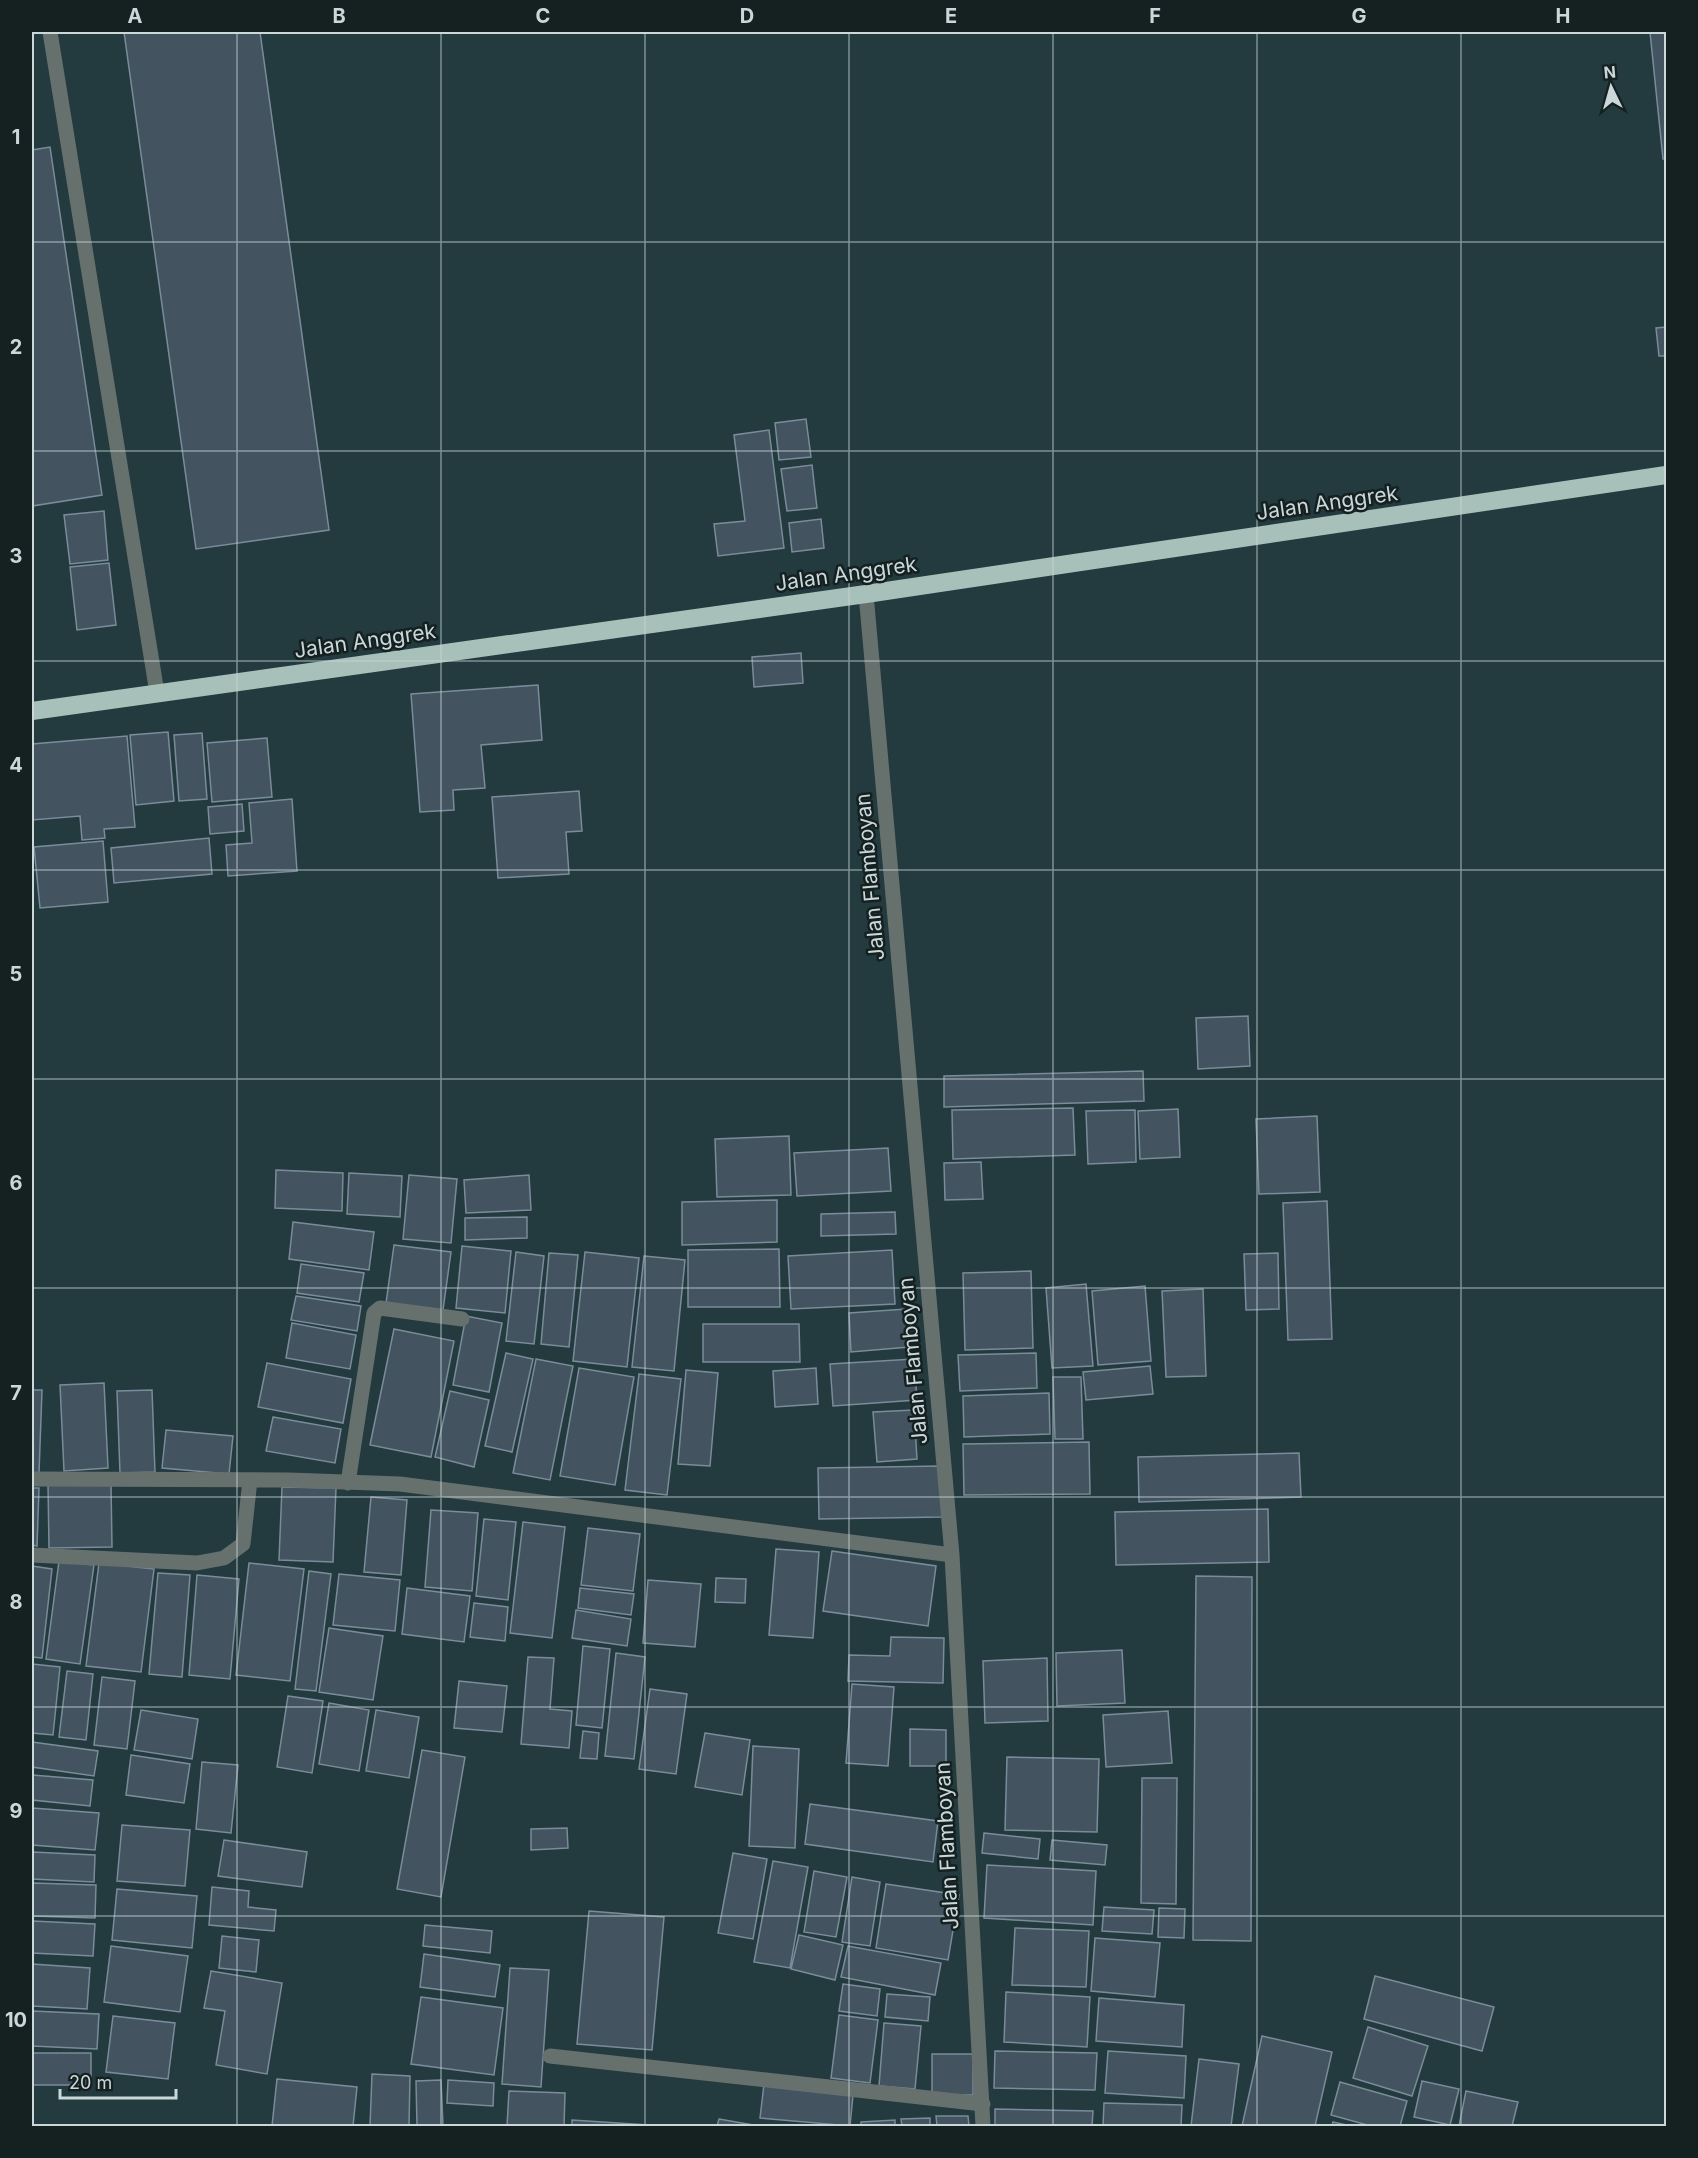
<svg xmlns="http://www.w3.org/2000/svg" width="1698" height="2158" font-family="Inter,sans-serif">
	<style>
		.building { fill: #435360; stroke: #7a8c9a; stroke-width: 1.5 }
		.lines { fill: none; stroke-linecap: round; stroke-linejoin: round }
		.minor { stroke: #66706d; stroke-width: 15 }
		.highway { stroke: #a7c0b9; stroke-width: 18 }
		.grid { fill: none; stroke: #cbd8da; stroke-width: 1.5; stroke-opacity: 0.55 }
		.labels { text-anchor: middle; stroke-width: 5; stroke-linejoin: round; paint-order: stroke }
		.street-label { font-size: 21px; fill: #cbd8da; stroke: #152021 }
		.neatline { fill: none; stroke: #cbd8da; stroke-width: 2 }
		.grid-label { font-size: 20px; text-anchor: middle; font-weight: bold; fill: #cbd8da }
	</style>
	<rect width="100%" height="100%" fill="#233a3e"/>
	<path class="building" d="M124,32H260L329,530L196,549Z
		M1650,32H1666V159H1663Z
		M50,147L102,495L32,506V150Z
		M1666,327V356H1659L1656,328Z
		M806,419L811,457L779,460L775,423Z
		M769,430L784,548L718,556L714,524L745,521L734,435Z
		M812,465L817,508L787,511L781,469Z
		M104,511L108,560L70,564L64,515Z
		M821,519L824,548L792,552L789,523Z
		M109,563L116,625L77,630L70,567Z
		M801,653L803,683L754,687L752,657Z
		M538,685L542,740L481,745L485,788L453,790L454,810L420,812L411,694Z
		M168,732L174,801L136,805L130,735Z
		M202,733L207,799L179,801L174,735Z
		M127,736L135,827L104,829L105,838L82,840L80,816L32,820V744Z
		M267,738L272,797L212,802L207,743Z
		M579,791L582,831L566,832L569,874L498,878L492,797Z
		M292,799L297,871L228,876L226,845L252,843L249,803Z
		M242,804L244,831L210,834L208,807Z
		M209,838L212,874L114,883L111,848Z
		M103,841L108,902L40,908L34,847Z
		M1248,1016L1250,1066L1198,1069L1196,1018Z
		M1143,1071L1144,1101L944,1107V1076Z
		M1073,1108L1075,1155L953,1159L952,1110Z
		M1178,1109L1180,1157L1140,1159L1138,1111Z
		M1135,1110L1136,1162L1088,1164L1086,1111Z
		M1317,1116L1320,1192L1259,1194L1256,1119Z
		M789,1136L791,1195L717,1197L715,1139Z
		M888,1148L891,1191L797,1196L794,1153Z
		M981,1162L983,1199L945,1200L944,1163Z
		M276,1170L343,1173L342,1211L275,1208Z
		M349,1173L402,1176L400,1217L347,1214Z
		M409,1175L457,1179L451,1243L403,1239Z
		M529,1175L531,1210L466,1213L464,1180Z
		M777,1200V1242L682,1245V1202Z
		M1327,1201L1332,1339L1288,1340L1283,1203Z
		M895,1212L896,1234L821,1236V1214Z
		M527,1217V1238L465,1240V1218Z
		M293,1222L374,1232L369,1270L289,1259Z
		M394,1245L451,1252L443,1310L386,1303Z
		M462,1246L511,1251L505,1313L456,1308Z
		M779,1249L780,1307H688V1250Z
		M892,1250L895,1304L791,1309L788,1256Z
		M516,1252L544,1256L534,1344L506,1341Z
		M585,1252L639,1258L627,1367L573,1361Z
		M549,1253L578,1255L569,1347L541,1344Z
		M1278,1253L1279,1309L1246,1310L1244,1254Z
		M644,1256L685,1260L674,1371L632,1367Z
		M301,1264L364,1273L359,1302L297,1293Z
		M1031,1271L1033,1348L965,1350L963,1273Z
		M1086,1284L1093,1366L1052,1368L1046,1288Z
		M1145,1286L1151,1361L1098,1365L1092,1291Z
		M1203,1289L1206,1376L1166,1377L1162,1291Z
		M296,1296L361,1306L357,1331L291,1320Z
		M906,1309L909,1347L851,1352L849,1313Z
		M466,1316L502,1323L489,1392L453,1385Z
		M292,1323L356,1335L350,1369L286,1358Z
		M703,1324H799L800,1362H703Z
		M394,1329L454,1341L431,1457L370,1445Z
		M506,1353L533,1359L512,1452L485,1446Z
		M1036,1353L1037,1388L960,1391L958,1355Z
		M536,1359L573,1366L550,1480L513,1473Z
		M914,1359L917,1400L833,1406L830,1364Z
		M267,1363L351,1379L343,1423L258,1407Z
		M1150,1366L1153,1394L1086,1400L1083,1372Z
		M579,1368L634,1377L615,1485L560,1476Z
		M816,1368L818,1404L775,1407L773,1371Z
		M686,1370L718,1373L710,1466L678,1464Z
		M639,1374L681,1379L667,1495L625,1490Z
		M1053,1377H1081L1083,1439H1055Z
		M104,1383L108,1468L64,1471L60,1385Z
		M32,1390H42L39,1473H32Z
		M152,1390L155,1472L120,1473L117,1391Z
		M450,1391L489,1400L474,1467L435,1457Z
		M1049,1393L1050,1434L964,1437L963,1396Z
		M914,1410L917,1459L877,1462L873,1412Z
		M273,1417L341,1429L335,1463L266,1451Z
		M166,1430L233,1436L229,1474L162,1468Z
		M1089,1442L1090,1494L964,1495L963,1444Z
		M1299,1453L1301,1497L1139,1502L1138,1457Z
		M941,1466L942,1517L819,1519L818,1468Z
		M111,1484L112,1547L49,1548L48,1485Z
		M282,1487L336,1488L333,1562L279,1560Z
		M32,1488H39L37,1546L32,1545Z
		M371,1497L407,1500L401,1575L364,1572Z
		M1268,1509L1269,1562L1116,1565L1115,1512Z
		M431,1510L478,1513L472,1591L425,1587Z
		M484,1519L516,1522L508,1600L476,1596Z
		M523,1522L565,1527L552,1638L510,1633Z
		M588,1528L640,1534L633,1591L581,1585Z
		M776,1549L819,1552L813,1638L769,1635Z
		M832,1551L936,1566L928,1626L823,1611Z
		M59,1561L94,1565L80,1664L46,1659Z
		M99,1563L154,1569L141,1672L86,1666Z
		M249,1563L304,1569L290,1681L236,1675Z
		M32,1566L52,1569L42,1658L32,1657Z
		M309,1571L331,1574L316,1691L295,1689Z
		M158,1573L190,1575L182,1677L149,1674Z
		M339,1574L400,1580L395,1631L333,1625Z
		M197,1575L239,1579L230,1679L189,1675Z
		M1196,1576L1252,1577L1251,1941L1193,1940Z
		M716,1578L746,1579L745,1603L715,1602Z
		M648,1580L701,1584L695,1647L643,1643Z
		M407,1588L470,1596L464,1642L402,1634Z
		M580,1588L634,1594L631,1615L578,1608Z
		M474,1603L508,1607L505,1641L470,1637Z
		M576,1610L631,1619L627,1646L572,1638Z
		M329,1628L383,1636L373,1700L319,1692Z
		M891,1637L944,1638L943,1683L848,1681L849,1655L890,1656Z
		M583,1646L610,1649L602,1728L576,1725Z
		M1122,1650L1125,1703L1057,1706L1056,1653Z
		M616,1653L645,1657L634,1759L605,1756Z
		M528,1657L554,1658L550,1709L572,1711L569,1748L521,1744Z
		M1047,1658L1048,1721L985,1723L983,1661Z
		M32,1664L60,1667L53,1735L32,1733Z
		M67,1671L93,1674L86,1740L59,1737Z
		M102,1677L135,1681L127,1749L94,1745Z
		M459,1681L507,1686L502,1732L454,1728Z
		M852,1684L894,1687L888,1766L846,1763Z
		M650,1689L687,1694L676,1774L639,1769Z
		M288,1696L323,1701L312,1773L277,1767Z
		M329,1703L369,1710L359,1771L319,1764Z
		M141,1710L198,1719L192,1759L134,1750Z
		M376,1710L419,1717L409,1778L366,1771Z
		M1168,1711L1172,1763L1106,1767L1103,1715Z
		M910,1729L946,1730V1766H910Z
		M583,1731L599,1733L597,1759L580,1758Z
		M705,1733L750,1740L742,1795L695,1787Z
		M32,1742L98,1751L94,1776L32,1767Z
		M753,1746L799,1749L795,1848L749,1846Z
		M422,1750L465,1757L441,1897L397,1889Z
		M131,1755L190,1764L184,1803L126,1795Z
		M1007,1757L1099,1759L1097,1832L1005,1830Z
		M202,1762L238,1765L231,1833L196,1829Z
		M32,1775L93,1780L90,1806L32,1800Z
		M1142,1778H1177L1176,1904L1141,1903Z
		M810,1804L938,1821L933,1862L805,1844Z
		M32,1808L99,1813L95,1850L32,1845Z
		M122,1825L190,1830L185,1886L117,1881Z
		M567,1828L568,1848L531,1850V1829Z
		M984,1833L1040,1839L1038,1859L982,1853Z
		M224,1840L307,1852L302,1887L218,1876Z
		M1052,1840L1107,1845L1105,1865L1050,1860Z
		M32,1852L95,1855L94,1882L32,1879Z
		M733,1853L767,1859L753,1939L718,1933Z
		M773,1861L808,1867L790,1968L754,1962Z
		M987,1865L1096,1871L1093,1925L984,1918Z
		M814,1871L847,1877L836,1937L804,1932Z
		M852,1877L880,1882L870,1946L842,1942Z
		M32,1883L96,1885L95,1918L32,1916Z
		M886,1884L959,1895L948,1960L876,1948Z
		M212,1887L249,1891L248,1907L276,1910L274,1931L209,1925Z
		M117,1889L197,1896L192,1948L112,1940Z
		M1104,1907L1154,1910L1152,1934L1102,1931Z
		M1159,1908L1185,1909L1184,1938L1158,1937Z
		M589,1911L664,1917L652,2050L577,2044Z
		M32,1921L95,1924L93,1956L32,1953Z
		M425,1925L492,1931L490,1953L423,1946Z
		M1015,1928L1089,1931L1086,1987L1012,1985Z
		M799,1935L843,1945L835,1980L791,1969Z
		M222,1936L259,1940L256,1972L219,1968Z
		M1095,1938L1160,1943L1155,1997L1091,1991Z
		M111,1946L188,1956L180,2012L104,2002Z
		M848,1946L941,1963L935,1995L841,1977Z
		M424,1954L500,1965L495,1997L420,1987Z
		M32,1964L90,1968L87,2009L32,2006Z
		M510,1968L549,1970L541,2087L502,2084Z
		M211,1971L282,1983L267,2074L216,2065L225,2011L204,2008Z
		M1375,1976L1494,2007L1482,2051L1364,2019Z
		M843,1984L880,1989L877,2016L839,2011Z
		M1006,1992L1090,1997L1087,2047L1004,2042Z
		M887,1994L930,1997L928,2021L885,2017Z
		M421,1997L503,2008L494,2075L411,2064Z
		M1099,1998L1184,2005L1182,2047L1096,2041Z
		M32,2011L99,2014L97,2049L32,2046Z
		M839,2015L878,2020L870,2083L831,2078Z
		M113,2016L175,2023L168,2079L106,2072Z
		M884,2023L921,2026L915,2089L879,2086Z
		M1368,2027L1428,2046L1412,2096L1353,2078Z
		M1262,2036L1332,2052L1315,2126H1242Z
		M995,2051L1097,2053L1095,2090L994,2088Z
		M1108,2051L1186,2056L1184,2098L1105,2093Z
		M32,2053H91V2085H32Z
		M932,2054H973V2095H932Z
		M1199,2059L1239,2064L1231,2126H1191Z
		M372,2074L410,2076L409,2126H370Z
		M277,2079L357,2087L353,2126H272Z
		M441,2080L443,2126H417L416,2081Z
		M448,2080L494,2083L493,2106L447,2103Z
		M1422,2081L1459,2089L1450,2125L1414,2117Z
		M1340,2082L1407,2101L1400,2126H1371L1331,2115Z
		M764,2084L853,2095L850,2126L760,2118Z
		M509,2091L565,2093L564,2126H507Z
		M1466,2091L1518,2102L1512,2126H1459Z
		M1104,2103L1182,2105L1181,2126H1103Z
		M995,2109L1093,2111L1092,2126H995Z
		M936,2116H968L969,2126H937Z
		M930,2118V2126H902L901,2119Z
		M719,2119L759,2126H717Z
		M572,2120L648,2125V2126H572Z
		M895,2120V2126H861V2122Z
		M1333,2122L1351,2126H1332Z"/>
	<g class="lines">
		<path class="minor" d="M50,32L157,693
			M866,594L952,1555L983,2126
			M32,1479L289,1480L400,1484L952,1555
			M348,1483L374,1313L380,1308L462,1319
			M32,1555L197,1563L224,1558L243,1544L250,1480
			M550,2056L983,2104"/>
		<path class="highway" d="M32,711L866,594L1666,475"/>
	</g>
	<path class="grid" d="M237,32V2126M441,32V2126M645,32V2126M849,32V2126M1053,32V2126M1257,32V2126M1461,32V2126M32,242H1666M32,451H1666M32,661H1666M32,870H1666M32,1079H1666M32,1288H1666M32,1497H1666M32,1707H1666M32,1916H1666"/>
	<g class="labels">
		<g class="street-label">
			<text transform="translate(1327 503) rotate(-8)" y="7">Jalan Anggrek</text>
			<text transform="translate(846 574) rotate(-8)" y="7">Jalan Anggrek</text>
			<text transform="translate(365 641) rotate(-8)" y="7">Jalan Anggrek</text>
			<text transform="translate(870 877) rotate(-95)" y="7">Jalan Flamboyan</text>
			<text transform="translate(913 1361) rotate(-95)" y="7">Jalan Flamboyan</text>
			<text transform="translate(947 1846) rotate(-93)" y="7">Jalan Flamboyan</text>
		</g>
	</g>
	<rect width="1698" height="2158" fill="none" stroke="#152021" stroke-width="66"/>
	<g transform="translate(1611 87) rotate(355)" stroke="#152021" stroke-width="4.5" paint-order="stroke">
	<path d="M0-4.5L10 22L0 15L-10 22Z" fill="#cbd8da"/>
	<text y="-9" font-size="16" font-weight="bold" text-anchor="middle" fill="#cbd8da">N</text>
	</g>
	<path d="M60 2089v9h116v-9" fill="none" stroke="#cbd8da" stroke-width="3"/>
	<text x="69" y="2089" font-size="18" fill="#cbd8da" stroke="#152021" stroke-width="4.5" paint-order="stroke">20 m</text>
	<rect x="33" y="33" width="1632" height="2092" class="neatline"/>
	<g class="grid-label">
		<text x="135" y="23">A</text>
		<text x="339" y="23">B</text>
		<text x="543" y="23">C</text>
		<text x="747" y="23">D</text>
		<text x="951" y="23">E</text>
		<text x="1155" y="23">F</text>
		<text x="1359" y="23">G</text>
		<text x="1563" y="23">H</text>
		<text x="16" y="144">1</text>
		<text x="16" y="354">2</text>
		<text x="16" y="563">3</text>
		<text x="16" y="772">4</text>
		<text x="16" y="981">5</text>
		<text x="16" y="1190">6</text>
		<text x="16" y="1400">7</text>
		<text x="16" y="1609">8</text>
		<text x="16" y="1818">9</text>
		<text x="16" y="2027">10</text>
	</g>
</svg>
